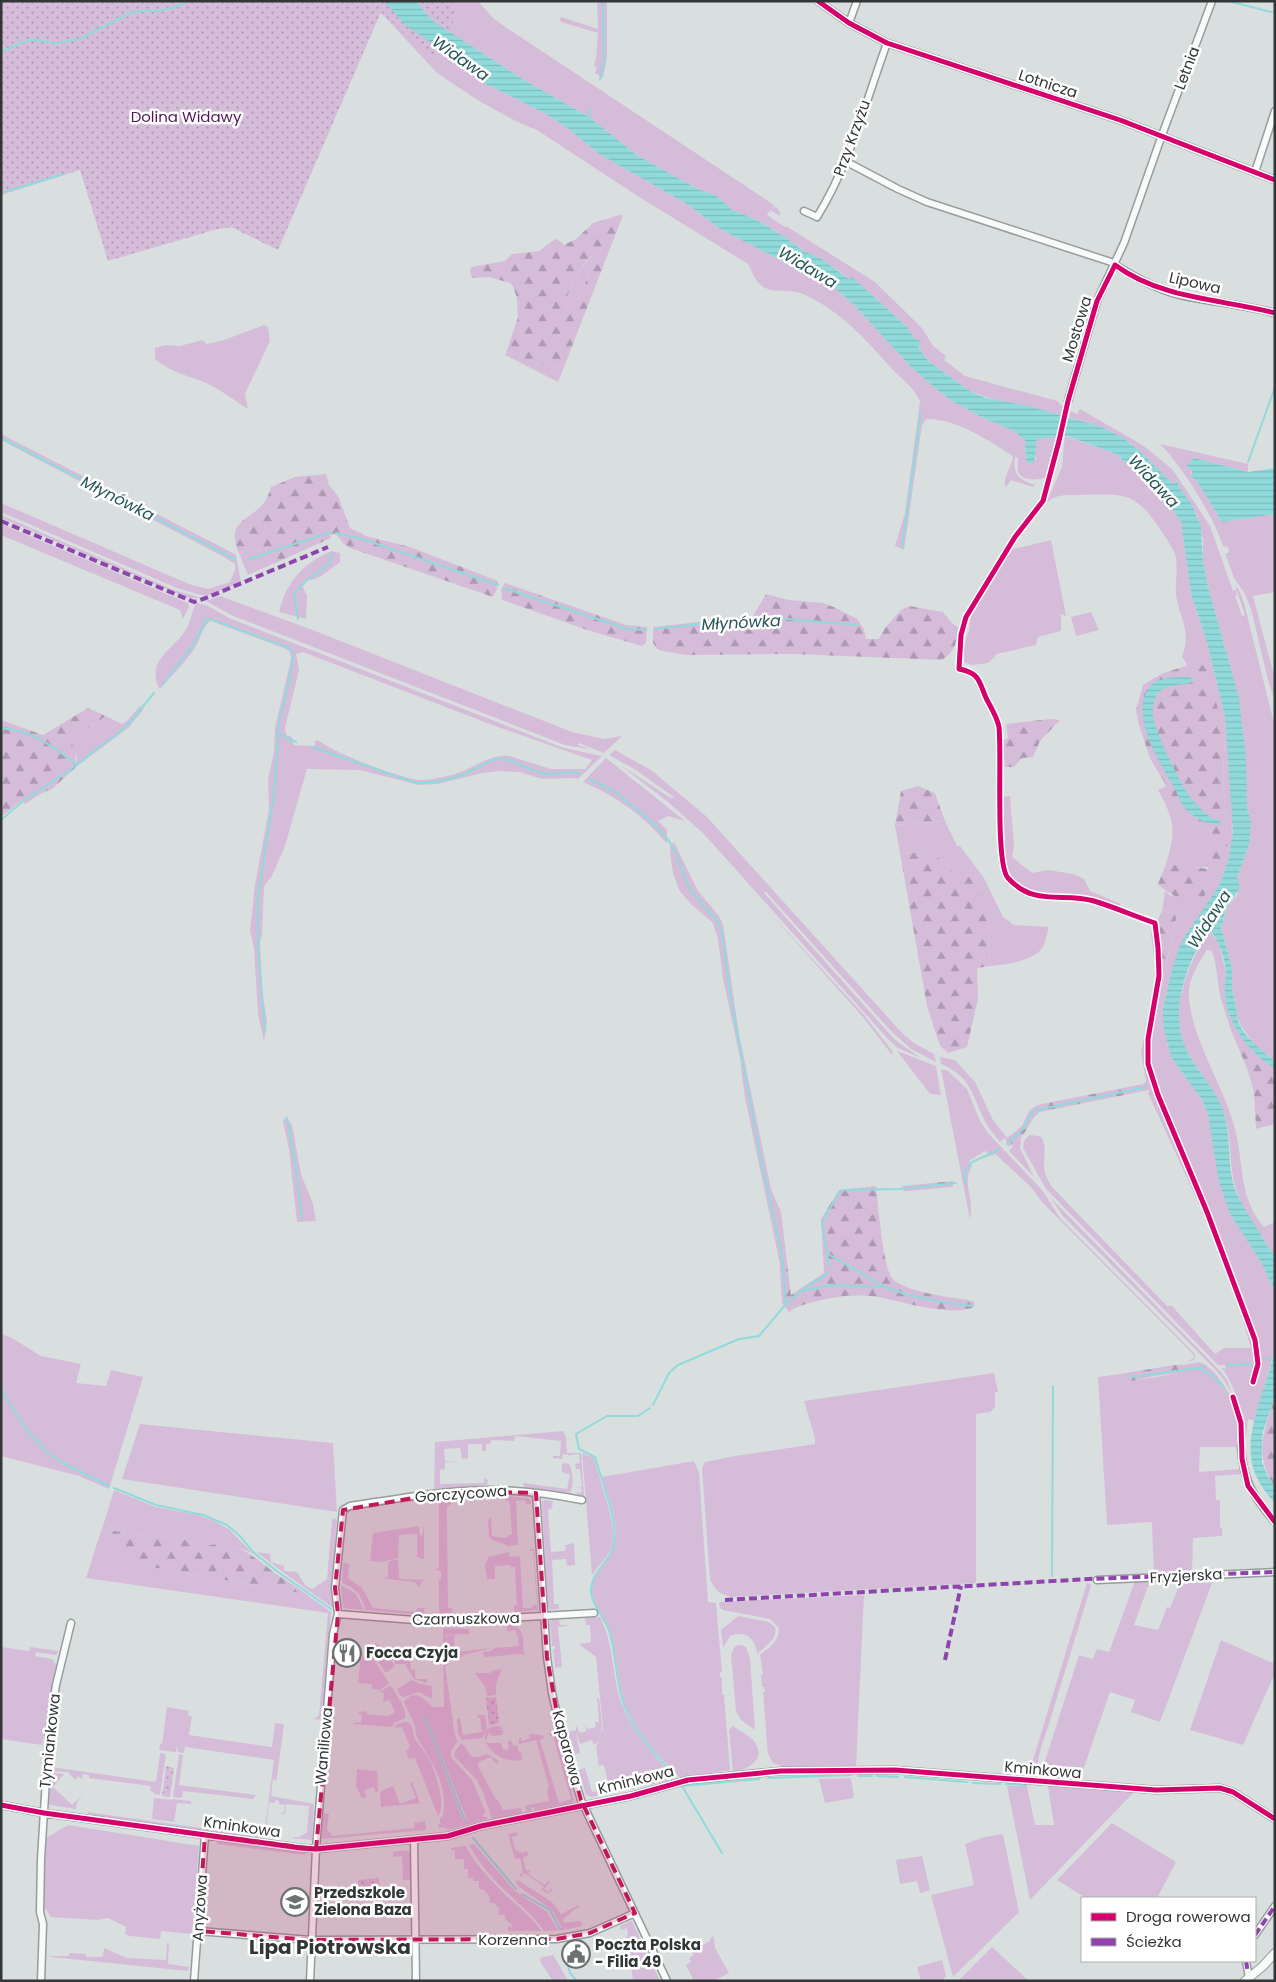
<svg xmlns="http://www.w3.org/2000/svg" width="1276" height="1982" font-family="Poppins,sans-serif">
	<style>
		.grass { fill: #d5bdda; fill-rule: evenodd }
		.forest { fill: url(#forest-firs); fill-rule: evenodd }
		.park { fill: url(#park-dots) }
		.water { fill: url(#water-rules) }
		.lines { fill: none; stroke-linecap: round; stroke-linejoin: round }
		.stream { stroke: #91dadb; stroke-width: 2 }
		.minor-casing { stroke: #979c9c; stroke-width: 9 }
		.tertiary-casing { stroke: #979c9c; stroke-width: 10 }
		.minor { stroke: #f9fafa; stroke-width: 6 }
		.tertiary { stroke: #f9fafa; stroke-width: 8 }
		.quiet { stroke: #8e44ad; stroke-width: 4; stroke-dasharray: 8 4; stroke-linecap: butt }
		.cycleway-casing { stroke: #fff; stroke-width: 8 }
		.cycleway { stroke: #d6006c; stroke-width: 5 }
		.marked { fill: #c2185b; fill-opacity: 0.2; stroke: #c2185b; stroke-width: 4; stroke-dasharray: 10 6; stroke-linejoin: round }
		.labels { text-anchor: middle; stroke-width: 5; stroke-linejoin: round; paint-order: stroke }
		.street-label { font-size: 15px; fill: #323636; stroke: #fff }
		.park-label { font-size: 15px; fill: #531659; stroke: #fff }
		.poi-label { font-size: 15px; font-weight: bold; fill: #323636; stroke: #fff; text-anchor: start }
		.water-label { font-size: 16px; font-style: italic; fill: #275555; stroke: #fff }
		.district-label { font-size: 20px; font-weight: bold; fill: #323636; stroke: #fff }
	</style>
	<defs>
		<pattern id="forest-firs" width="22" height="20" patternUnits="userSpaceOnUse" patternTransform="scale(1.25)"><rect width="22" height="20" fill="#d5bdda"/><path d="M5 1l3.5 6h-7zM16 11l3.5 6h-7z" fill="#ad9ab2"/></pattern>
		<pattern id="park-dots" width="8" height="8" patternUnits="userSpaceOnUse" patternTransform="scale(1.25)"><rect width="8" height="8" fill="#d5bdda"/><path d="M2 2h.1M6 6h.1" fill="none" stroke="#ad9ab2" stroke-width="1.8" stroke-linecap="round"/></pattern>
		<pattern id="water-rules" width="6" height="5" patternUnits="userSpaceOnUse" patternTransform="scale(1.25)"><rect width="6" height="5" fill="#91dadb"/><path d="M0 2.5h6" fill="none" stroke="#7ebcbd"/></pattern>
	</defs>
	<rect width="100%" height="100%" fill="#d9dfdf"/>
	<path class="grass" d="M366,1L423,37L484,83L546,114L569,129L599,154L687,204L720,229L835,288L854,305L910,366L935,388L952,401L983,418L1014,431L1025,440L1026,461L1036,460L1035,448L1037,439L1057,435L1046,477C1039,481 1020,481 1018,471C1017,467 1018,462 1018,458L1015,457C1013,474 1018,480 1035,485L1033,487L1011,480L1007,486H1005C1003,477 1012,467 1013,456C986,439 958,419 926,419L922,425L904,550L895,546L905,513L920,401C914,388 903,380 893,370C866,340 840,310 803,294C787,287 769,297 757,281C753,276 751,269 748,264L636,195L537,130C501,116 467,94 436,72L384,16Z
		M416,1H478L494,19L510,30L774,205L773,209L776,206L780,213V216L770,210L767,215L785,227L786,226L875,282L922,328L933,346L946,356L944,360L965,376L1057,401L1063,407L1061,415L1005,403L971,392L927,360L906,326L876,299L839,271L802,250L785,237L757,220L732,210L717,196L698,189L638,156L589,117L524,80L433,21Z
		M597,1H607V57L603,78L595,73L597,68L594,65L596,59L598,33L561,22L560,20L561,17L598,29Z
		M593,256L594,260L578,302L574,308H568L564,304C572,287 578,267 593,256Z
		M264,325L268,327L270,341L245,394L248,409C234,400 217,387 201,381C185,375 169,371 155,359V348L166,345L180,346L202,340L207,344L224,340Z
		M506,353L515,355L533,367L544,365L557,367L566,362L558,382L505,355Z
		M1080,409L1144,446L1173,470L1210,526L1233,591L1236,590L1237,595L1235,596L1242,616L1245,615L1235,586L1239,590L1244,603L1275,727V1061L1255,1045L1241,1026L1236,1015L1237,1011L1232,988V968L1221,928L1227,907L1238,894L1237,878L1246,853L1251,822L1247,808L1243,733L1231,670L1208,587L1203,561V539L1197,515L1179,487L1178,481L1173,484C1157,469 1142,451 1124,439C1107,428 1088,423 1069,417L1070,411L1077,414Z
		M1,434L233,553L236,555L241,582L209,595L204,596L177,588L1,512V503L189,584L208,589L230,582L235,570V564L222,556L1,440Z
		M1065,436L1116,454L1158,492L1181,521L1191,594L1207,642L1225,717L1233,819L1232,844L1229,858L1219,886L1171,973L1163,1009V1025L1171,1057L1202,1100L1208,1114L1230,1214L1262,1264L1275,1292L1274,1352L1255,1421L1248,1419L1244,1455C1241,1446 1244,1437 1243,1427C1242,1409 1234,1386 1224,1371L1226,1369L1223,1370L1221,1368H1226L1225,1365H1218L1046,1189L1023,1148L1024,1141L1029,1135L1039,1136L1042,1138C1050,1155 1036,1166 1053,1188L1167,1306H1172L1215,1354L1224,1348H1251L1240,1311L1209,1226L1148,1093L1150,1090L1144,1091L1143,1084L1146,1081L1141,1053L1155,979L1163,980L1176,919L1175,914L1162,911L1165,891L1171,896L1209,881L1208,867L1189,868L1166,864C1176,830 1175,821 1158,790L1167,786L1185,818L1208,828L1217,844L1228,852L1223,776L1225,736L1182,656C1191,634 1182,622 1177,601C1174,587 1178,573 1176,559C1175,550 1167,540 1162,532C1135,491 1126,494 1079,495C1066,495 1051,494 1045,506L1062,467Z
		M1160,444L1248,464V472L1194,458L1187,467L1192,469L1191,477L1196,480L1222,522L1275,514V592L1253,596L1275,679V702L1268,680L1251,609L1245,594L1234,578L1226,556V553H1229L1228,547L1223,546C1214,517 1182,466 1160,444Z
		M1,515L174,590L201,598H190L183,596L1,518Z
		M1,524L188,603L189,607L183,619L180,610L1,535Z
		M1051,540L1066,616L1061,614V631L1038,637L1036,645L997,654L988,663L972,665L964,662V648L966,638L969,631L971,616L998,568L1010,550Z
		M265,549L273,564L248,575L238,551L246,555Z
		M332,551L340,553V562C330,569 318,582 305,580L302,585L307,596L306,619L279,612C286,582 304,562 332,551Z
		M220,596L310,629L572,732L604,739L622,736L604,753L579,743L578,745L589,749L565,745L231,615L206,601Z
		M197,603L206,605L229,618L564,748L602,756L578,779L573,778L542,779L519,772L500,771L482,773L438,784L419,785L360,770L307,769L285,846L272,876L264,886L262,936L260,941L262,989L267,1022L264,1041L258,1014L254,948L250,931L255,885L269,809L268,779L274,752L275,728L291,659L290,652L286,649L211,621C203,625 201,637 197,644C188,660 173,674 161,688L158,687C148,658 172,651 185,631C191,623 191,610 197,603ZM303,652L495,726L592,760L585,769H551L509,756C489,754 471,770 452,775C442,777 431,780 421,780C403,780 332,752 318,740L315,741V746L294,745L291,736H288L286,734L285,728L299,670L296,654Z
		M1091,612L1099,630L1076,636L1071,617Z
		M140,706L144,709L128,728L76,767L77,757L69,741L106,716L122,724L126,722Z
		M615,750L651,770L707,817L902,1033L914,1043L934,1054L936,1062L911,1049L891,1031L766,892L764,893L895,1040L921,1058L898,1048L888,1039L703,833L668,802L620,765L671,798H675L636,770L609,755Z
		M606,758L685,821L668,816L658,821L667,830V844C644,816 616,796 583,782Z
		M1010,796L1014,846L1012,857L1032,873L1048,870L1073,874L1084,879L1090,891L1121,904L1119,906C1105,901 1091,895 1075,894C1066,893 1057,894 1048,894C1034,893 1012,884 1007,869C1002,859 1005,811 1004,797Z
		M945,821L957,846H960L984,878L1003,917L1014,925L1049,927C1047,933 1046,942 1043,947C1034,961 1005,965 990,966L987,917L955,874L941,859L923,852L900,853L895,825Z
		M674,842L698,891L719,916L723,924L739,1034L771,1189L781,1212L786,1254L779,1253V1259L745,1098L740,1058L723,978L718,939L713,923L691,904L679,890L673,873L671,861L670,847Z
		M760,902L864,1015L893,1052L892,1055L863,1017Z
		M1209,930L1219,944L1226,972L1225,996L1229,1015L1237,1031L1232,1033L1220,996L1215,961L1212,951L1207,950C1198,964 1187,981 1189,999C1194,1045 1226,1089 1236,1133C1244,1168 1239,1198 1264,1227L1275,1222V1258C1264,1236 1244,1216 1237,1192C1228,1167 1233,1139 1224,1114C1215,1089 1202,1077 1189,1055C1166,1015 1187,966 1209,930Z
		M897,1051L936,1066L941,1095L930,1094Z
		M940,1057L955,1060L975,1082L993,1120L1012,1144L1021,1138L1020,1148L1034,1177L1009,1151L1014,1145L1008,1146L1005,1138L1000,1142C994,1134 987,1127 984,1119C972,1094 970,1076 941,1064Z
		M941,1069L948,1071L967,1089L980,1121L988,1133L1042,1190L1060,1218L1195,1354L1194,1360L1186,1362L1194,1358L1193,1354L1042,1202L1031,1187L995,1154L991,1156L985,1151L969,1161L972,1166C963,1179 971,1193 971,1208C972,1212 970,1217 970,1220Z
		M285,1117L287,1118L292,1125L301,1174L313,1204L316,1221L297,1222L289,1149L283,1122Z
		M1050,1197L1220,1371L1227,1380L1232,1393L1221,1376L1209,1363L1063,1216Z
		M1,1334L12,1338L41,1356L81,1364L76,1383L106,1386L111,1370L143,1377L109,1489L79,1476L1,1456Z
		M1199,1362C1222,1369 1250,1424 1237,1447H1200L1199,1472L1241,1469L1243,1474L1215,1476L1216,1500H1220V1527L1222,1528V1536L1193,1538L1192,1572L1154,1575L1152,1522L1107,1525L1098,1377L1120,1374L1128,1382L1184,1372V1365Z
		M994,1373L998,1392H995V1407L990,1412L976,1414V1583L731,1597C720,1594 716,1591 710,1580L702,1468L705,1462L735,1456L815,1444V1438L804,1401Z
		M140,1424L333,1443L337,1512L122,1479Z
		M563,1431L566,1437L567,1453H581L584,1496L577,1494L576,1492L581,1493L582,1489L578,1488L582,1487L580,1469H576L575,1464L580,1463L579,1454L570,1455L569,1459V1455L563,1454L562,1459L553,1458V1456H560L561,1441L515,1436L514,1441L492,1440L490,1444H486V1451H482V1444H468V1458L462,1459L460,1448L444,1449L445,1461H458L445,1462V1469L440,1470V1484L484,1483V1478L488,1480L487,1485L434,1489L435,1442Z
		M582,1453L594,1458C599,1480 620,1530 611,1549C606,1559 598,1566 592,1575Z
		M694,1461L699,1473L708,1602L716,1603L722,1672H720V1677L722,1678V1695H724L730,1770L680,1778C657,1754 630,1728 622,1695C616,1673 617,1649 608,1628C604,1616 592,1603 592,1590C592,1574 604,1567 611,1554C623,1531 609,1499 602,1477Z
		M565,1463L569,1464C573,1471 574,1486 570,1493L524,1487L523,1483L567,1489L570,1475L562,1472V1464Z
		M114,1490L156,1507L198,1515L216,1522L229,1529L253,1554C240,1547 219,1541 204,1547L177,1537L164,1539L102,1529Z
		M506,1496L527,1498L531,1500V1504H526L525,1500L516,1501L518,1545L507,1546C501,1541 493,1542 489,1537L488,1521L491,1517L492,1536L505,1538L512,1534L510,1505L509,1501H506Z
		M452,1498L451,1504L447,1507V1515L448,1608H452V1615H435L439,1614V1580H436L441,1579V1571L435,1570L439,1568V1502H435V1500Z
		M545,1500L553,1501L552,1508L548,1510L551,1552L565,1551L566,1545L574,1543L575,1565L567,1566L566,1559L552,1560L554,1604H559V1609L550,1610L548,1607L542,1507V1501Z
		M331,1518L336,1519L337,1521L331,1588L333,1608L280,1570L257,1552L270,1554L271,1562L284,1566V1571L297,1572L306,1586L312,1589L327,1579L332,1519Z
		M419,1526L420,1537L422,1535L424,1526V1559H420L419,1557H417V1534L399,1535L398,1558L382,1562L370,1561L373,1533Z
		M99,1537L134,1564L299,1593V1589L331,1612L322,1720L314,1719L319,1715L328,1613L86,1578Z
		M531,1549H534L538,1610L514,1612V1605H517L515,1567H511L510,1565L495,1566V1579H487L485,1565L489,1557L509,1552L510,1557L520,1556L523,1608H532L533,1605H537L533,1551H529Z
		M393,1560H398L399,1578L402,1579L428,1580L422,1581L419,1588L415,1582L380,1578L388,1577V1562Z
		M343,1563L349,1564L348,1578L362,1588L373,1608L416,1612L417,1608H427L424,1609V1615L365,1610C363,1596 355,1587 342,1583Z
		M1214,1578L1160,1722L1131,1712L1135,1700L1110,1692L1080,1779L1045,1777L1044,1764L1079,1655L1093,1659L1097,1649L1109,1652L1135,1581H1150L1134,1625L1158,1630L1167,1607L1170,1608L1182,1579Z
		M1087,1583L1091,1585C1078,1631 1063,1676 1050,1721C1044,1739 1036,1758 1037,1777L1028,1776Z
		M341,1585L356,1594L364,1610L353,1609V1607L352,1609L343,1608Z
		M864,1595L856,1766H810L782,1768V1766L773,1763L768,1754L763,1692H765L764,1687H762L761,1675L763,1674L760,1655C769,1647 779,1643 779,1628L770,1619L723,1610L720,1608L719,1602Z
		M738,1616L769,1622L775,1627C778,1640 765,1646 757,1654C756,1639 745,1629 730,1636L723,1648L721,1630Z
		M600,1617C613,1642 612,1669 619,1696C629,1729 653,1754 676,1779L610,1793L605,1768L603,1765L599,1766L596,1748L603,1728L596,1657L579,1644L591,1642L590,1625H586L585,1618Z
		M552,1620H559L560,1625H572L558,1627L562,1667L555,1668L553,1649H555V1646H552L550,1622Z
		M507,1625C526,1624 523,1642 524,1656L521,1654L484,1657L483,1652L491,1651L494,1648L519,1646L518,1638L522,1637H517L516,1630L507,1631Z
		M443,1628L469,1629V1634L446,1635L447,1645V1636L454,1635L455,1652L492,1648L463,1655L461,1659L450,1661L445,1667L455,1735L457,1742L451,1751V1757L472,1780L486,1813L483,1814L484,1817H487L488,1819L448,1830L443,1827L439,1828L438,1825L441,1823L439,1819L443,1816C448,1783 433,1765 418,1739C415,1735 416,1731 415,1727C413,1718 407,1710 404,1702C414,1689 423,1697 432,1707H444ZM424,1717H426L467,1820L463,1821Z
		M1221,1640L1275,1664V1673L1243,1745L1190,1730Z
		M375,1643L392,1652V1662L395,1666L387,1672H385L371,1650Z
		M741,1645L746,1647L750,1658L755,1730L741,1720L736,1711L731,1655L735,1646Z
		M1,1647L29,1651L30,1647L59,1651L56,1655L36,1652L35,1656L52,1659L56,1664L42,1745L1,1739Z
		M368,1651L389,1683L380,1690L373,1689L371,1684L358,1683L360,1663L358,1662Z
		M399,1651H410L411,1670H415V1677L417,1679H427V1683L414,1679L405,1664H395L394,1655Z
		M502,1669L496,1684V1695L487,1696L486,1688L475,1673H490L491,1671Z
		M412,1680L420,1684L432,1686V1699L419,1692L404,1697L400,1695L397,1689Z
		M389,1686L392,1687C396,1695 407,1708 405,1718L394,1723L392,1727L354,1724L356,1722L361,1723L362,1715L357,1713L366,1711L367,1714L388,1716L395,1712L389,1700L383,1702L384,1693L380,1692Z
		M597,1698H599C600,1711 607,1737 594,1745L592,1740L580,1744L576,1733L580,1753L573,1755L567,1732L576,1730V1725L580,1733L586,1731L585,1723L587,1729L596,1727L595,1722H599Z
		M167,1707L189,1711L188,1716H192L189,1735L196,1736L272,1747L275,1723L284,1724L275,1792L276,1780L273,1779L271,1796L314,1804L312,1840L293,1838V1837H299L307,1832L309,1806L286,1804L285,1814H278L284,1813L285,1805L279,1804V1801L275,1800V1803L269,1802L266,1831L270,1832L271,1835H264L274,1760L185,1747L184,1753L178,1752L177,1746L176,1752L159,1750L160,1744H162Z
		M478,1715H485L487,1728L482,1738L462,1740L458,1734L457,1719L460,1718L463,1735L482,1732L480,1718H478Z
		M403,1722C406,1722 408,1721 410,1724C414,1728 413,1734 415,1739C419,1746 425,1752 429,1759C435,1770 447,1805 438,1816L415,1758L409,1759L406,1751L410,1747L402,1727L395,1728L396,1725Z
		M500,1726L503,1729L499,1730H503V1733L501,1735L492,1736L489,1733L485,1742L490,1743H501L503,1750L509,1749L508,1742L511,1740L513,1746L517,1745L519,1752L521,1751L522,1760C491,1767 468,1725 500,1726Z
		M733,1726C739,1731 748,1734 753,1740C769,1758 747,1771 733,1772L729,1730Z
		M555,1732L574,1800L572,1803L535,1810L534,1807L531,1808V1811L527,1812L525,1807L528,1805L549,1801L547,1790L549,1787L536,1740L519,1744V1739L521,1737L522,1741L530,1738L529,1734L542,1735L545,1738L540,1740L559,1803L571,1799L553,1736L549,1735L550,1733Z
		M461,1744L465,1746C471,1761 474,1758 487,1754L499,1761L497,1764L490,1757L479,1762L478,1766L496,1800H498L503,1810L521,1808L522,1813L492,1819L483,1792L476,1779L454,1756L455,1751Z
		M160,1753L166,1754L160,1795L154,1794V1792L150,1791L151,1786L89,1778V1775L83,1774L82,1779L78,1776L75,1780L68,1772L51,1771V1767L156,1782Z
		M179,1754L183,1755L179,1785L256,1795L253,1799L183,1791L182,1798L173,1797Z
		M585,1768L592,1792L608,1789V1793L591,1797L586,1795L578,1770Z
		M357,1769L377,1771L378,1791L376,1793L373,1787L364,1791L367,1797L362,1799L356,1785Z
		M51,1773L64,1774L53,1787L72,1805L83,1794L77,1802L76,1809L50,1805L49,1804Z
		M851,1778L854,1798L825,1803L819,1779Z
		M412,1782L420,1803L381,1807L380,1792L393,1786L400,1804L416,1798L410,1783Z
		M1007,1786H1027L1035,1825H1054L1048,1786L1134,1792L1030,1900Z
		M154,1798L172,1800V1799L191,1801V1804L177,1803L174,1822L152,1819Z
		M87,1812L258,1836L255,1839L90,1816Z
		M324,1813L329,1814L327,1829L332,1836L414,1828V1823L425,1821L426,1830L322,1839V1823Z
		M1112,1823L1176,1862L1157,1898H1086L1057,1880Z
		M68,1825L199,1846L192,1934L161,1931L160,1939L130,1936L125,1934L126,1927L108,1918L97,1920L51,1917L44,1907L46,1838Z
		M517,1832L518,1835L512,1837L515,1850L522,1853L527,1851L528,1856L523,1857L526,1871L531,1870L528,1874L545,1885L548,1881L550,1882L544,1889L549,1892L553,1886L551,1892L547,1893L542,1890L544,1886L524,1873L521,1877L519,1875L523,1873L520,1858L515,1859L508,1834Z
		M1003,1834L1019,1912L953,1977L931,1895L974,1885L965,1844L985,1837Z
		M216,1840L306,1852L305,1855L217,1844Z
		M474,1844L515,1891L547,1912L558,1930L562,1928L552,1910L517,1885L516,1879L552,1902L561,1914L579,1905V1907C571,1910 570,1915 563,1919L564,1923L581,1921L582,1926L563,1930L544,1931C536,1918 525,1910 514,1899C498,1884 479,1865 469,1845Z
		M466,1846C474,1864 496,1886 511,1900C522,1910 533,1918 541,1931H508V1925L512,1928L513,1926L505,1919V1915H499V1908L494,1903H490L489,1896L483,1889H479V1881H473V1878H468V1869H464V1859H455V1850H451V1848Z
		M407,1850L410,1853V1880H403L402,1856L393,1857V1852Z
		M922,1856L930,1890L920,1893L917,1881L900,1884L896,1860Z
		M630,1921H632L660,1981H633L629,1952H620V1947L629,1943L626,1936L628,1935L627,1928L621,1930L620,1926Z
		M714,1936L715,1948L729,1973L713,1981H694L686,1965L691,1962L689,1958L694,1955L692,1951L709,1942L711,1938Z
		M167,1943H169L168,1964L189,1967L188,1971L51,1957V1956H69V1953L86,1954V1957H103L104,1948L127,1958L166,1960Z
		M992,1947L1029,1981H958Z
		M553,1955L554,1956L568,1981H553L541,1963L540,1958Z
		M942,1960L946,1976L942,1981H921L917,1967Z"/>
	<path class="forest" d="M620,215H623L566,362L557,367L544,365L533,367L516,358L515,355L506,353L518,317L517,298L513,286L510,283L489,277L472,278L470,272L471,267L505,261L512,254L539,251L554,240L557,239L564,245L576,239L593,223ZM592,256L594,260L578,302L574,308H568L564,304C571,288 578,267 592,256Z
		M326,474L329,485L338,496L350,528L366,536L410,547L498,581L497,589L493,597L350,548L343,543L336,534L330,535L331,538L273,564L265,549L246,555L238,551C227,522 246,522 262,505C267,500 269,493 271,487L295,477Z
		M505,583L626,625L647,627L646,643L642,646L587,630L502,600L501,589Z
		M766,594L789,600L823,603L836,608L857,619L864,629L866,639H879L885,628L901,610L909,606L943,612L952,623L958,627C956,644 956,650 942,660L794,654L686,655L658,650L653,643V627L753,616Z
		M1197,662L1207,668L1225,736L1223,776L1228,852L1223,865H1216L1212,857L1217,844L1208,828L1185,818L1150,758L1138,722L1136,710L1143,685L1161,674Z
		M88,708L106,716L69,741L75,748L76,767L52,789L40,794L25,804L22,800L1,817V720L43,735Z
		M1050,719L1060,720L1040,741L1033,757L1022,758L1014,767H1005L1003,740L1008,738L1006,724Z
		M918,786L935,793L945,821L895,825L901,791Z
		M923,852L941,859L955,874L973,878L987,917L990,966L977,968L978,999L967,1047L948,1053L940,1046L927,1006L900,853Z
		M1166,864C1176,866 1207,867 1213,871V876L1209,881L1211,888L1199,902C1179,899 1173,897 1158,884Z
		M1162,911L1175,914L1176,919L1163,980L1155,979V963L1151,934Z
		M1237,1031L1255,1053L1275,1069V1124L1256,1129L1254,1092L1247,1068L1232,1033Z
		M1143,1084L1144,1091L1040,1112C1027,1121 1029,1135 1012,1144L1007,1138L1022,1126L1029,1111L1037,1105Z
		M953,1181V1187L909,1191H904L902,1186Z
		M876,1186C878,1203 883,1267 892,1278C905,1293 953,1297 973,1301L975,1305L972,1308C946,1316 904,1302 878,1297C858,1294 836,1296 817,1301C807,1304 798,1305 789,1312L782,1303L779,1253L786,1254L791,1295L824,1273L821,1219L839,1190Z
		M1174,1365H1184L1185,1372L1155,1376L1128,1382L1120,1374Z
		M1275,1397V1487C1253,1455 1264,1430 1275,1397Z
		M102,1529L164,1539L177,1537L204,1547C232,1536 256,1558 276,1574C284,1579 292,1584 299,1589V1593L134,1564L99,1537Z"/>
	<path class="park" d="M1,1H452L455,18L433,60L381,12L278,250L231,227L214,230L108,261L80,170L1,195Z
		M496,1697L499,1723L489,1725L486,1698Z
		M166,1766L174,1768L170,1797L162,1796Z
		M379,1878L380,1892H377V1896H369L368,1893L359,1894L358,1880Z"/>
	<path class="water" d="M384,1H416L433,21L524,80L589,117L638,156L698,189L717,196L732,210L757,220L785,237L802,250L823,260L849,279L852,277L906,326L915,339L920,341L921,345L918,346L927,360L971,392L986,398L1028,406L1099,426L1123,438L1141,452L1173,484L1178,481L1179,487L1192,505L1201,527L1203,561L1208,587L1239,698L1246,758L1247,808L1251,822L1249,844L1237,878L1240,888L1227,907L1221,928L1232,968V988L1237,1012C1234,1029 1263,1052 1275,1061V1069C1250,1053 1227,1025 1225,995C1224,988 1226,980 1226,972C1225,959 1219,939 1209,930C1185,963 1167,1017 1189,1055C1201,1076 1219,1093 1225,1117C1232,1143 1226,1172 1238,1196C1246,1213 1258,1229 1267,1245C1270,1249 1274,1254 1275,1258C1276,1268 1275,1282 1275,1292L1262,1264L1230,1214L1219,1182L1208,1114L1202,1100L1171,1057L1163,1025V1009L1171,973L1179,948L1185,936L1219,886L1229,858L1233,831L1225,717L1207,642L1191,594L1181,521L1158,492L1116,454L1067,436L1057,435L1053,438L1037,439C1035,447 1037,457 1033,464L1026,461L1025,440L1014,431L983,418L952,401L935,388L910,366L854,305L835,288L720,229L687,204L599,154L569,129L546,114L484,83L423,37L405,25Z
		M1194,458L1248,472L1275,468V514L1222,522L1196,480L1190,476L1192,474V470L1186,466Z
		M1179,677H1188L1193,679L1191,683C1181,685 1165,685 1158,693C1154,698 1152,709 1153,716C1156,734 1179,781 1190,797C1196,805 1204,812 1212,819H1220L1219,825C1205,824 1192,817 1183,806C1180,801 1178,794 1175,789C1160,764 1128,714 1150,686C1157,678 1170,678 1179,677Z
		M1275,1347V1397L1263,1431L1262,1443V1462L1267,1475L1275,1487V1503C1270,1499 1267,1493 1263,1488C1232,1445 1268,1392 1275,1347Z"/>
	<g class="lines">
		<path class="stream" d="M1228,1L1275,13
			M1,52L23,42L33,40L58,43L80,39L124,16L138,11H157L172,8L189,1
			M600,80L604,61L603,1
			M588,119L591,109
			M1,193L64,174
			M1,438L235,559
			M1248,462L1275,387
			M336,533L362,539L498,585
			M902,548L921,412
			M249,559L331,532
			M504,588L627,629L646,630
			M298,619L294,594L307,580L328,565L332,553
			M655,629L764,617L857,625
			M162,685L194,644L207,618L287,647L293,652L291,673L279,723L274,794L258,895V947L265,1031
			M1,728C36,732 49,744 76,764
			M278,733L296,742
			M312,747L417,783C436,783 455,779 473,770C481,767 490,759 498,759C513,758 527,770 542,773C555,777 569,769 580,774
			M590,779L615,792L652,822L669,841L675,852L690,890L718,922L722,933L730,993L760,1155L782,1255L786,1304
			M1,820L23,801L67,772L126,727L154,693
			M287,1118L295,1161L302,1218
			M1007,1144L1024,1128L1031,1113L1037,1110L1146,1087
			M965,1183L964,1172L972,1162L999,1150
			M828,1254L885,1287L908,1295L948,1303L972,1306
			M829,1266L822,1222L840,1191L846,1190L899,1189L956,1183
			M802,1291L832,1285L882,1287
			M1265,1359L1275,1360
			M1228,1365L1251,1364
			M1198,1368L1212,1375L1223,1387
			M1131,1377L1205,1367
			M1,1390L27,1431L48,1453L63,1463L109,1486
			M653,1405L669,1373L678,1365L739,1339L759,1336L786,1304L808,1285L822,1278L828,1272
			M650,1408L638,1416H607L576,1434L579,1449L595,1457C601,1480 622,1529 612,1550C606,1565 592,1572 591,1590C591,1603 603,1616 608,1628C616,1649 615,1673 621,1695C629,1728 654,1753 676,1777
			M114,1488L156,1505L203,1515L227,1525L240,1536L253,1552L278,1572L331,1609
			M1052,1576L1053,1386
			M425,1717L465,1821
			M858,1776H872
			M877,1776L898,1777
			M905,1777L967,1782
			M768,1778L851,1775
			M973,1783L1000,1784
			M1006,1784L1026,1785
			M473,1838L516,1889
			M722,1853L682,1786L759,1779
			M522,1894L550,1910L560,1929
			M565,1953L570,1973L577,1981"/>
		<defs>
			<path id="minor" d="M818,1L849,23L887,43L1120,120L1275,180
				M849,23L857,1
				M845,161L898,189L927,202L1111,262C1128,274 1160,291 1180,295C1212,302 1244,305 1275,313
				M1255,172L1275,111
				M804,211L817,217C850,164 866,101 887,43
				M1068,401L1097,301L1124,243L1162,135L1212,1
				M1241,1447C1243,1481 1253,1496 1275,1522
				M536,1493L547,1657L552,1693L564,1745L581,1800L667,1981
				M1097,1580L1275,1572
				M338,1614L440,1622L594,1613
				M1,1805L44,1813L301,1848L316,1849L448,1836L481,1826L631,1796L688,1780L781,1771L895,1770L1156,1790L1220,1788L1233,1792L1275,1819
				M414,1840L416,1981
				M198,1931L311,1940L557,1939L590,1933L635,1913
				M1255,1935L1275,1906
				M1246,1961L1249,1978
				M41,1981L43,1924L40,1912L41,1859L49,1732L56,1685L71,1623
				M194,1981L205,1835
				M310,1981L316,1849L333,1634L338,1614L335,1588L343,1510L350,1506C396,1499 443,1490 490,1490C521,1490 552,1494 582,1500"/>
			<path id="tertiary" d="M1245,1981L1263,1966L1275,1953"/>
		</defs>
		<use href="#minor" class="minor-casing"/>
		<use href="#tertiary" class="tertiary-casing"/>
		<use href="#minor" class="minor"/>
		<use href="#tertiary" class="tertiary"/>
		<path class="quiet" d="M1,521L194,602L206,598L328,547
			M725,1600L1089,1579L1275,1572
			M945,1660L961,1586
			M1255,1935L1275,1906
			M1246,1961L1248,1973"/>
		<defs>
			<path id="cycleway" d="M818,1L849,23L887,43L1120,120L1275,180
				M1253,1382L1258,1364L1255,1340L1207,1212L1158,1095L1148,1064V1039L1159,976L1158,948L1155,923C1134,916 1114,907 1094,901C1063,892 1034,907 1008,878C995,863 1002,755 999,727C997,717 992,709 987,700C979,683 981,673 959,669L961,635L966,617L1015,537L1043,501L1059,441L1068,401L1097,301L1115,265C1161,299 1221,299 1275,313
				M1233,1397L1241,1423L1242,1459L1248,1486L1275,1522
				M1,1805L44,1813L301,1848L316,1849L448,1836L481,1826L631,1796L688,1780L781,1771L895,1770L1156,1790L1220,1788L1233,1792L1275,1819"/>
		</defs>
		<use href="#cycleway" class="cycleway-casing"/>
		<use href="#cycleway" class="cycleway"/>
	</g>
	<path class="marked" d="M454,1491L536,1493L547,1657L558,1719L581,1800L635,1913L590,1933L557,1939L311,1940L198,1931L205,1835L316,1849L338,1614L335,1588L343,1510Z"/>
	<defs>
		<symbol id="restaurant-ring" viewBox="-11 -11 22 22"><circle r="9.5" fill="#fff" stroke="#6c7171" stroke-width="1.5"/><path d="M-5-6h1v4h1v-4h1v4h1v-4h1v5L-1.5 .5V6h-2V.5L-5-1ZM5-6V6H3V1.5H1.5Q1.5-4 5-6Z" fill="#6c7171"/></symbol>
		<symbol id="school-ring" viewBox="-11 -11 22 22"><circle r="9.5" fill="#fff" stroke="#6c7171" stroke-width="1.5"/><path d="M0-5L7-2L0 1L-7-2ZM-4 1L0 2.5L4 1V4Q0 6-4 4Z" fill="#6c7171"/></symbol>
		<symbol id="civic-ring" viewBox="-11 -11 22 22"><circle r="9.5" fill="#fff" stroke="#6c7171" stroke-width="1.5"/><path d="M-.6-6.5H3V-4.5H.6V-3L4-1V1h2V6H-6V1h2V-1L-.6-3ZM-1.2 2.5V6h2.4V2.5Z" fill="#6c7171"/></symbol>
	</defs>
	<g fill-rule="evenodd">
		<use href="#restaurant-ring" x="331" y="1637" width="32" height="32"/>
		<use href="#school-ring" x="279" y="1886" width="32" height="32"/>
		<use href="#civic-ring" x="560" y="1938" width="32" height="32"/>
	</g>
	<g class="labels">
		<g class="street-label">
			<text transform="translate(1187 68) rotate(-69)" y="5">Letnia</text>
			<text transform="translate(1048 84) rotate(18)" y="5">Lotnicza</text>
			<text transform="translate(852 138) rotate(-70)" y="5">Przy Krzyżu</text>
			<text transform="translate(1195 283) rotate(13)" y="5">Lipowa</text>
			<text transform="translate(1077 329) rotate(-73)" y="5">Mostowa</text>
			<text transform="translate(461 1494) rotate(-4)" y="5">Gorczycowa</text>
			<text transform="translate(1186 1576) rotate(-3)" y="5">Fryzjerska</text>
			<text transform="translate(466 1619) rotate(-1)" y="5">Czarnuszkowa</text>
			<text transform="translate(50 1741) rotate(-84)" y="5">Tymiankowa</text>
			<text transform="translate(324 1746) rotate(-85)" y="5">Waniliowa</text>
			<text transform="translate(567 1748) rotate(75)" y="5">Kaparowa</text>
			<text transform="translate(1043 1770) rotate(5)" y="5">Kminkowa</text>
			<text transform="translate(636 1780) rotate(-14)" y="5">Kminkowa</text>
			<text transform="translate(242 1827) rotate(8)" y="5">Kminkowa</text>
			<text transform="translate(200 1908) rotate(-86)" y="5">Anyżowa</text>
			<text x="513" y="1945">Korzenna</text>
		</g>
		<g class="park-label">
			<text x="186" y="122">Dolina Widawy</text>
		</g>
		<g class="poi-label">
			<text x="366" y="1658">Focca Czyja</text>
			<text x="314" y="1898">Przedszkole<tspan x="314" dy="17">Zielona Baza</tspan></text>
			<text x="595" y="1950">Poczta Polska<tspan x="595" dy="17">- Filia 49</tspan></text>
		</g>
		<g class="water-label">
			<text transform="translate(461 58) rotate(35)" y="6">Widawa</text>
			<text transform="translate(808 267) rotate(31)" y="6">Widawa</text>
			<text transform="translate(1154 481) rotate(47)" y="6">Widawa</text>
			<text transform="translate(118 498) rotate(27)" y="6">Młynówka</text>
			<text transform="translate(741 622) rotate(-3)" y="6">Młynówka</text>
			<text transform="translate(1209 919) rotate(-57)" y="6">Widawa</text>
		</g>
		<g class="district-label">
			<text x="330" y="1954">Lipa Piotrowska</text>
		</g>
	</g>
	<rect width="1276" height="1982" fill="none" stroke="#323636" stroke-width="5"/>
	<rect x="1081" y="1897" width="175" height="65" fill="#ffffff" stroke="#adafaf"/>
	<rect x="1091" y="1913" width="25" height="8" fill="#d6006c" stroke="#adafaf"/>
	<text x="1126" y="1922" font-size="15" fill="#323636">Droga rowerowa</text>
	<rect x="1091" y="1938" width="25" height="8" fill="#8e44ad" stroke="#adafaf"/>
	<text x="1126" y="1947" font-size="15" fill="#323636">Ścieżka</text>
</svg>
